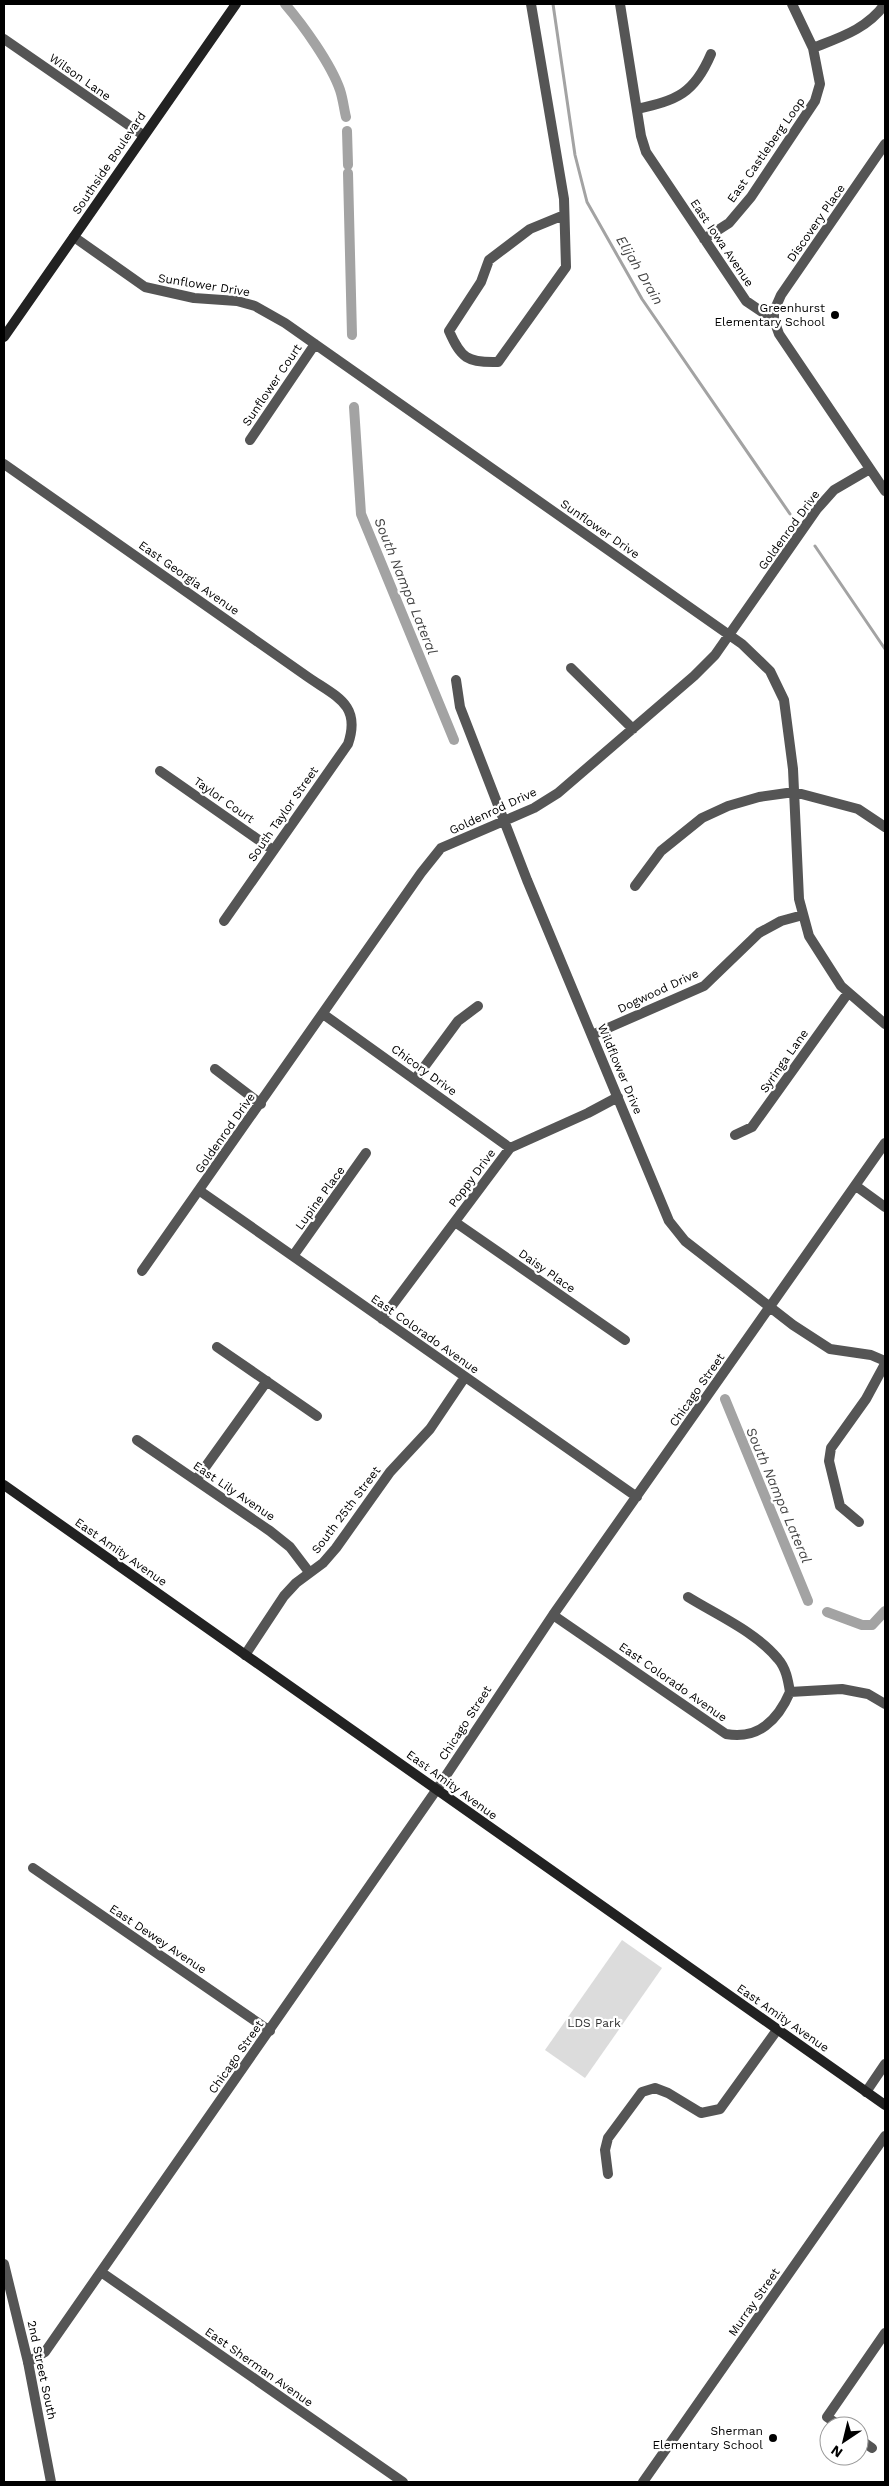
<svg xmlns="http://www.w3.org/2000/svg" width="889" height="2486" font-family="'Work Sans',sans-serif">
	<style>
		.green { fill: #dcdcdc }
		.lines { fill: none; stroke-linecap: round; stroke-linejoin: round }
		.stream { stroke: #a3a3a3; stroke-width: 3 }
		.canal { stroke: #a3a3a3; stroke-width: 10 }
		.minor { stroke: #555; stroke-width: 10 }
		.tertiary { stroke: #555; stroke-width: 10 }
		.secondary { stroke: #222; stroke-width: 10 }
		.poi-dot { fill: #000; stroke: #fff; stroke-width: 2 }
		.labels { text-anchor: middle; stroke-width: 4.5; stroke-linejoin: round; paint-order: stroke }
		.street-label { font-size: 12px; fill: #000; stroke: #fff }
		.poi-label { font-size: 12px; fill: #000; stroke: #fff; text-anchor: end }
		.park-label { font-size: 12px; fill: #333; stroke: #fff }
		.water-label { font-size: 14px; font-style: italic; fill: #444; stroke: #fff }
	</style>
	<rect width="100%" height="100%" fill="#fff"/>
	<path class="green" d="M622,1940L662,1968L585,2078L545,2050Z"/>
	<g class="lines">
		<path class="stream" d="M553,4L575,155L587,202L642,299L790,514
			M815,546L885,649"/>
		<path class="canal" d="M285,4C303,25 331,64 340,90C343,99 344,109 346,117
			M347,131L348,165
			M348,173L352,335
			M354,407L361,514L454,740
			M725,1399L808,1601
			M827,1612L862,1625H872L885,1611"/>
		<path class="minor" d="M531,4L564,199L566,267L498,362C467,363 461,358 449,331L481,282L489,260L530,229L564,215
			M620,4L641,136L646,152L746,301L774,320L779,334L885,491
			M4,39L143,135
			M813,48C841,37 867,29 885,4
			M637,109C677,100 694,94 711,54
			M74,237L145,287L194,298L237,301L255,306L285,323L742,644L770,671L784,700L793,769L799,899L809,936L841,986L885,1024
			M704,239L729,223L751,197L815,101L820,84L813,48L792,4
			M774,320V311L781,295L885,144
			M250,440L315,344
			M4,464L305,675C334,696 362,703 348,744L224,921
			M571,668L633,729
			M456,680L460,707L527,880L669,1221L685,1241L793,1325L830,1349L871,1355L885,1361
			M160,771L273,850
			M635,886L661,851L702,818L728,806L759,797L794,792L858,809L885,827
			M323,1014L510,1148
			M592,1035L704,986L759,933L781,921L803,915
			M215,1069L261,1104
			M416,1078L458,1021L478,1006
			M735,1135L752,1127L848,993
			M856,1186L885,1207
			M200,1191L637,1497
			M455,1222L625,1340
			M293,1256L366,1153
			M142,1271L421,873L441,848L534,808L558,793L694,676L715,655L817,509L834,490L870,469
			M382,1319L510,1148L588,1113L618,1097
			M217,1347L317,1416
			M137,1440L270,1531L290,1547L309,1572
			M196,1480L267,1381
			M859,1522L840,1506L829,1461L831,1448L866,1399L885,1364
			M688,1597C717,1615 756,1632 778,1659C786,1668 788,1680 790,1692
			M553,1615L726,1734C758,1740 778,1720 790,1692
			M245,1655L284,1596L296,1583L323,1563L336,1548L390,1472L430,1429L465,1377
			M790,1692L842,1689L868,1694L885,1704
			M33,1868L270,2031
			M866,2092L885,2064
			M608,2174L605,2150L608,2138L642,2092L655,2088L668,2093L701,2113L720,2109L777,2030
			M101,2272L403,2482
			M28,2362L45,2352L437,1789L553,1615L885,1143
			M840,2426L827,2417L885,2333
			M859,2439L872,2448
			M643,2482L885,2136"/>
		<path class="tertiary" d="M4,2264L28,2362L51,2482"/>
		<path class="secondary" d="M4,337L236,4
			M4,1485L885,2105"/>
	</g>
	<g class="poi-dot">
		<circle cx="835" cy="315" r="5"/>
		<circle cx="773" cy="2438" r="5"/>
	</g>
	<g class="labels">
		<g class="street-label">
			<text transform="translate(80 77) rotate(35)" y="4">Wilson Lane</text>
			<text transform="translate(766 150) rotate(-55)" y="4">East Castleberg Loop</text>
			<text transform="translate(109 163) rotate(-56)" y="4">Southside Boulevard</text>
			<text transform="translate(816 223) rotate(-55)" y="4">Discovery Place</text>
			<text transform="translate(722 243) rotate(56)" y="4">East Iowa Avenue</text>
			<text transform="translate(204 285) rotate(9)" y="4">Sunflower Drive</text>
			<text transform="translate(272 385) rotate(-56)" y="4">Sunflower Court</text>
			<text transform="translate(600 529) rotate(35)" y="4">Sunflower Drive</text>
			<text transform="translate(789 530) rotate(-54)" y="4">Goldenrod Drive</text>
			<text transform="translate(189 578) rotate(35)" y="4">East Georgia Avenue</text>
			<text transform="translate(224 800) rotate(35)" y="4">Taylor Court</text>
			<text transform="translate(493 811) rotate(-25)" y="4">Goldenrod Drive</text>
			<text transform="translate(283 814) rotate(-55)" y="4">South Taylor Street</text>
			<text transform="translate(658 991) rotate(-25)" y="4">Dogwood Drive</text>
			<text transform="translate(784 1061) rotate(-55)" y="4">Syringa Lane</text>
			<text transform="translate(620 1069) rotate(67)" y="4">Wildflower Drive</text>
			<text transform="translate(424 1070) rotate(36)" y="4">Chicory Drive</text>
			<text transform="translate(225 1133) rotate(-55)" y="4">Goldenrod Drive</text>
			<text transform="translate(472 1178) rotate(-53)" y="4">Poppy Drive</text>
			<text transform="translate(320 1198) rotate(-54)" y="4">Lupine Place</text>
			<text transform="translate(547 1271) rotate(35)" y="4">Daisy Place</text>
			<text transform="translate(425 1334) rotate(35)" y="4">East Colorado Avenue</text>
			<text transform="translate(697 1390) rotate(-55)" y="4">Chicago Street</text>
			<text transform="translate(234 1491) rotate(34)" y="4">East Lily Avenue</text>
			<text transform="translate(346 1510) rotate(-53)" y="4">South 25th Street</text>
			<text transform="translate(121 1552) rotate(35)" y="4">East Amity Avenue</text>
			<text transform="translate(673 1682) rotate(35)" y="4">East Colorado Avenue</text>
			<text transform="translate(465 1723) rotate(-57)" y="4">Chicago Street</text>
			<text transform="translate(452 1785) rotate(36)" y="4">East Amity Avenue</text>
			<text transform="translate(158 1939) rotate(34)" y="4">East Dewey Avenue</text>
			<text transform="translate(783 2018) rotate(35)" y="4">East Amity Avenue</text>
			<text transform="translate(236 2057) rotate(-55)" y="4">Chicago Street</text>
			<text transform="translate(754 2302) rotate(-55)" y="4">Murray Street</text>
			<text transform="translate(259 2367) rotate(35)" y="4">East Sherman Avenue</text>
			<text transform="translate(42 2370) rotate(78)" y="4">2nd Street South</text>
		</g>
		<g class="poi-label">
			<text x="825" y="312">Greenhurst<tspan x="825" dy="14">Elementary School</tspan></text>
			<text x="763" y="2435">Sherman<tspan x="763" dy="14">Elementary School</tspan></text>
		</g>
		<g class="park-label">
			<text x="594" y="2027">LDS Park</text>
		</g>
		<g class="water-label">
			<text transform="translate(640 270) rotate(59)" y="5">Elijah Drain</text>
			<text transform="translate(406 586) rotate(68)" y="5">South Nampa Lateral</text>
			<text transform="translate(779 1495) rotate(67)" y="5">South Nampa Lateral</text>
		</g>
	</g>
	<rect width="889" height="2486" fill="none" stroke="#000000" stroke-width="10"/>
	<g transform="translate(844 2441) rotate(215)"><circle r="24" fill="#ffffff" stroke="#999999"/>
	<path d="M0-4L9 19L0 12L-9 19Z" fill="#000000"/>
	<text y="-8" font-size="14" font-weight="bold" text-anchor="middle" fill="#000000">N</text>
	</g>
</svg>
